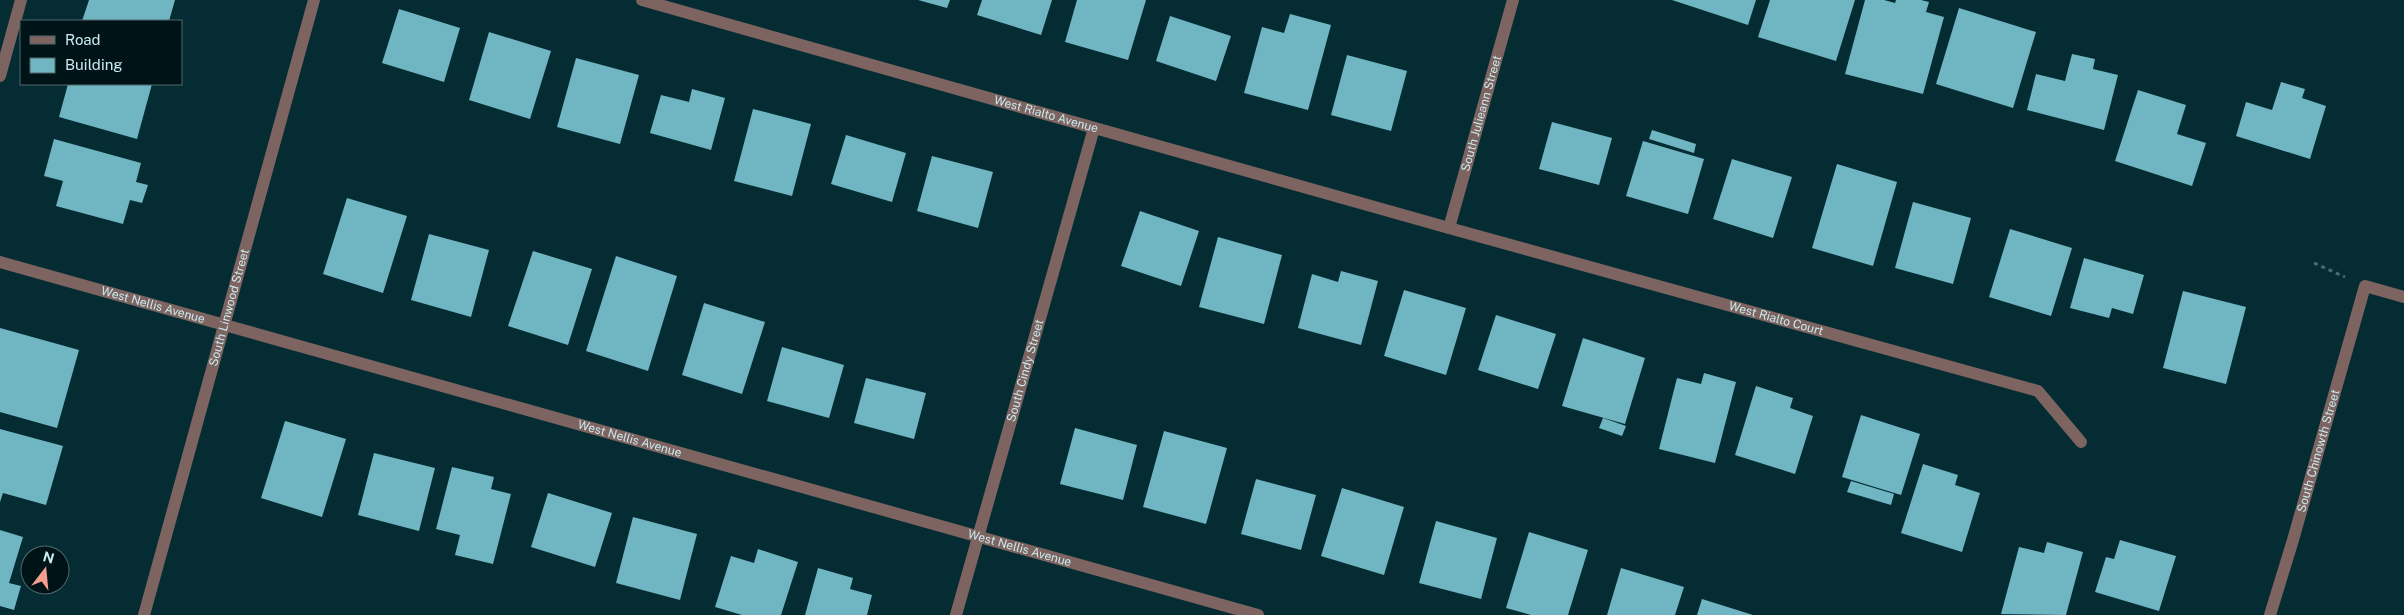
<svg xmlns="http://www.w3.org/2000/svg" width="2404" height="615" font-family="'Public Sans',sans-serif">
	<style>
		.building { fill: #70b6c2 }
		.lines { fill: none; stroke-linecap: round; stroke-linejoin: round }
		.path { stroke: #476d73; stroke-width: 3; stroke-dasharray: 4 4; stroke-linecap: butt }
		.minor { stroke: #7d6460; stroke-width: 12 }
		.labels { text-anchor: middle; stroke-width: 5; stroke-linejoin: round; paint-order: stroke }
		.street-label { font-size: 12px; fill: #c8eaf0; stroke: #001316 }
	</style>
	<rect width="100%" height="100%" fill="#042c32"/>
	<path class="building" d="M89,0H175L169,21H82Z
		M918,0H950L947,8Z
		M982,0H1052L1041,35L977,15Z
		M1077,0H1146L1128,60L1065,42Z
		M1672,0H1756L1748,25Z
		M1770,0H1855L1836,61L1758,37Z
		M1865,0H1884L1895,3L1896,0H1921L1929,2L1926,12L1944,17L1923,94L1845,74Z
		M1959,8L2036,32L2013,108L1936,84Z
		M399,9L460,28L444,82L382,63Z
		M1290,14L1331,25L1308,110L1244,93L1262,27L1284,33Z
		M1170,16L1231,36L1216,81L1156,61Z
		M489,32L551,51L530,119L469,100Z
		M2072,54L2095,59L2093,69L2118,75L2104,130L2027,110L2036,74L2065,81Z
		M1347,55L1407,71L1391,131L1331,115Z
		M576,58L639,75L620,144L557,127Z
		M2281,82L2305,89L2302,98L2326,106L2310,159L2236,136L2246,102L2272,110Z
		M68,84H152L137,139L59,117Z
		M692,89L725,98L711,150L650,133L661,95L689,102Z
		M2138,90L2186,105L2177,134L2206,143L2192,186L2115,161Z
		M753,109L811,124L792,196L734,181Z
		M1552,122L1612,138L1599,185L1539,169Z
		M1652,130L1696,144L1694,153L1649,139Z
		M846,135L906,153L892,202L831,184Z
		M54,139L141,163L136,182L148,185L142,203L130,200L123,224L56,206L63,181L44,176Z
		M1643,141L1704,159L1688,214L1626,196Z
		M932,156L993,172L978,228L917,211Z
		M1732,159L1792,177L1773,238L1713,219Z
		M1837,164L1897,182L1873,266L1812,248Z
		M347,198L407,216L383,293L323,274Z
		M1913,202L1971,218L1953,284L1895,268Z
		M1140,211L1199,231L1181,286L1121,266Z
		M2010,229L2072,248L2051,316L1989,297Z
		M429,234L489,250L471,317L411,300Z
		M1218,237L1282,255L1264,324L1199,307Z
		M533,251L592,269L568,345L508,326Z
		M616,256L677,276L648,371L586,351Z
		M2084,258L2144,275L2133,314L2112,308L2109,318L2070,308Z
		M1341,271L1378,281L1361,345L1298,328L1312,274L1338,282Z
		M1404,290L1466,308L1446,375L1384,356Z
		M2183,291L2246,307L2226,384L2163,368Z
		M704,303L765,322L742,394L682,375Z
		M1496,315L1556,334L1538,389L1478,370Z
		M0,328L79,350L57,428L0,412Z
		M1583,338L1645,358L1625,424L1562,406Z
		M782,347L844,365L829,418L767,401Z
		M1704,373L1736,382L1715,463L1659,449L1677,378L1701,384Z
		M866,378L926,393L914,439L854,423Z
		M1756,386L1793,398L1790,408L1813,416L1795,474L1735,455Z
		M1861,415L1920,434L1901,495L1842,477Z
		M1603,418L1626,426L1622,436L1599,428Z
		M285,421L346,439L322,517L261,498Z
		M1075,428L1137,445L1123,500L1060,484Z
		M0,429L63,446L46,505L3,493L0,502Z
		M1164,431L1227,448L1206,524L1143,507Z
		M374,453L435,468L419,531L358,515Z
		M1923,464L1958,475L1955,485L1980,493L1962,552L1901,533Z
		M452,467L494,477L491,489L511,494L493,564L455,555L460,535L436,529Z
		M1256,479L1316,495L1301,550L1241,534Z
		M1851,481L1894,494L1891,505L1847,492Z
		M1342,488L1404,507L1384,575L1321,556Z
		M548,493L612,513L595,567L531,547Z
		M633,517L697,534L680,600L616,583Z
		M1436,521L1497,538L1481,599L1419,583Z
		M0,530L23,537L9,583L21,586L14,610L0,606Z
		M1529,532L1588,550L1568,615H1531L1506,608Z
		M2120,540L2176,556L2159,611L2095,592L2106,557L2114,559Z
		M2047,542L2083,552L2066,615L2001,614L2019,547L2044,553Z
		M758,549L798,562L781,615H742L715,607L731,556L754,563Z
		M818,568L853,578L850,589L872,595L867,615H805Z
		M1621,568L1684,587L1675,615H1607Z
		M1702,599L1753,615H1697Z"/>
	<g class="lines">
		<path class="path" d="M2314,263L2345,277"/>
		<g class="minor">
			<path id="s1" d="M642,0L1449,228L2038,391L2081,442"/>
			<path d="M0,76L21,0"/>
			<path id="s2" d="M1449,228L1513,0"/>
			<path id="s3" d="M0,262L1258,615"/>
			<path id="s4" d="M144,615L314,0"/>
			<path id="s5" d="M956,615L1094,128"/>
			<path id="s6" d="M2270,615L2293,540L2365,286L2404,297"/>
		</g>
	</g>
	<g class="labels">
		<g class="street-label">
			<text dy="4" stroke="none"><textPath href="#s1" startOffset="420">West Rialto Avenue</textPath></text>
			<text dy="4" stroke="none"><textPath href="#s2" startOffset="119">South Julieann Street</textPath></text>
			<text dy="4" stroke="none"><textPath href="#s3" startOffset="159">West Nellis Avenue</textPath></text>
			<text dy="4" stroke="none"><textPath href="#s4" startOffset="319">South Linwood Street</textPath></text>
			<text dy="4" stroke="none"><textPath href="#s1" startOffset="1178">West Rialto Court</textPath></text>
			<text dy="4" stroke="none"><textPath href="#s5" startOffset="254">South Cindy Street</textPath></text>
			<text dy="4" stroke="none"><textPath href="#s3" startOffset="654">West Nellis Avenue</textPath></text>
			<text dy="4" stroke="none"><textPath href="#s6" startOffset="171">South Chinowth Street</textPath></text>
			<text dy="4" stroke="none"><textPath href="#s3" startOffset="1059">West Nellis Avenue</textPath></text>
		</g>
	</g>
	<rect x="20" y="20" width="162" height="65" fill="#001316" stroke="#50696d"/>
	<rect x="30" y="36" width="25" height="8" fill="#7d6460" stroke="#50696d"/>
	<text x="65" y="45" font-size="15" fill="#c8eaf0">Road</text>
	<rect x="30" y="58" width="25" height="15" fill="#70b6c2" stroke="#50696d"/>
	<text x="65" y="70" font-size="15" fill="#c8eaf0">Building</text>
	<g transform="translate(45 570) rotate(16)"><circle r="24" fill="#001316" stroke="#50696d"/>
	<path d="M0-4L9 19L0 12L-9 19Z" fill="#f59d8e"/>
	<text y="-8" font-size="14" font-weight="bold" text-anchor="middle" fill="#c8eaf0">N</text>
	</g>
</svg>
